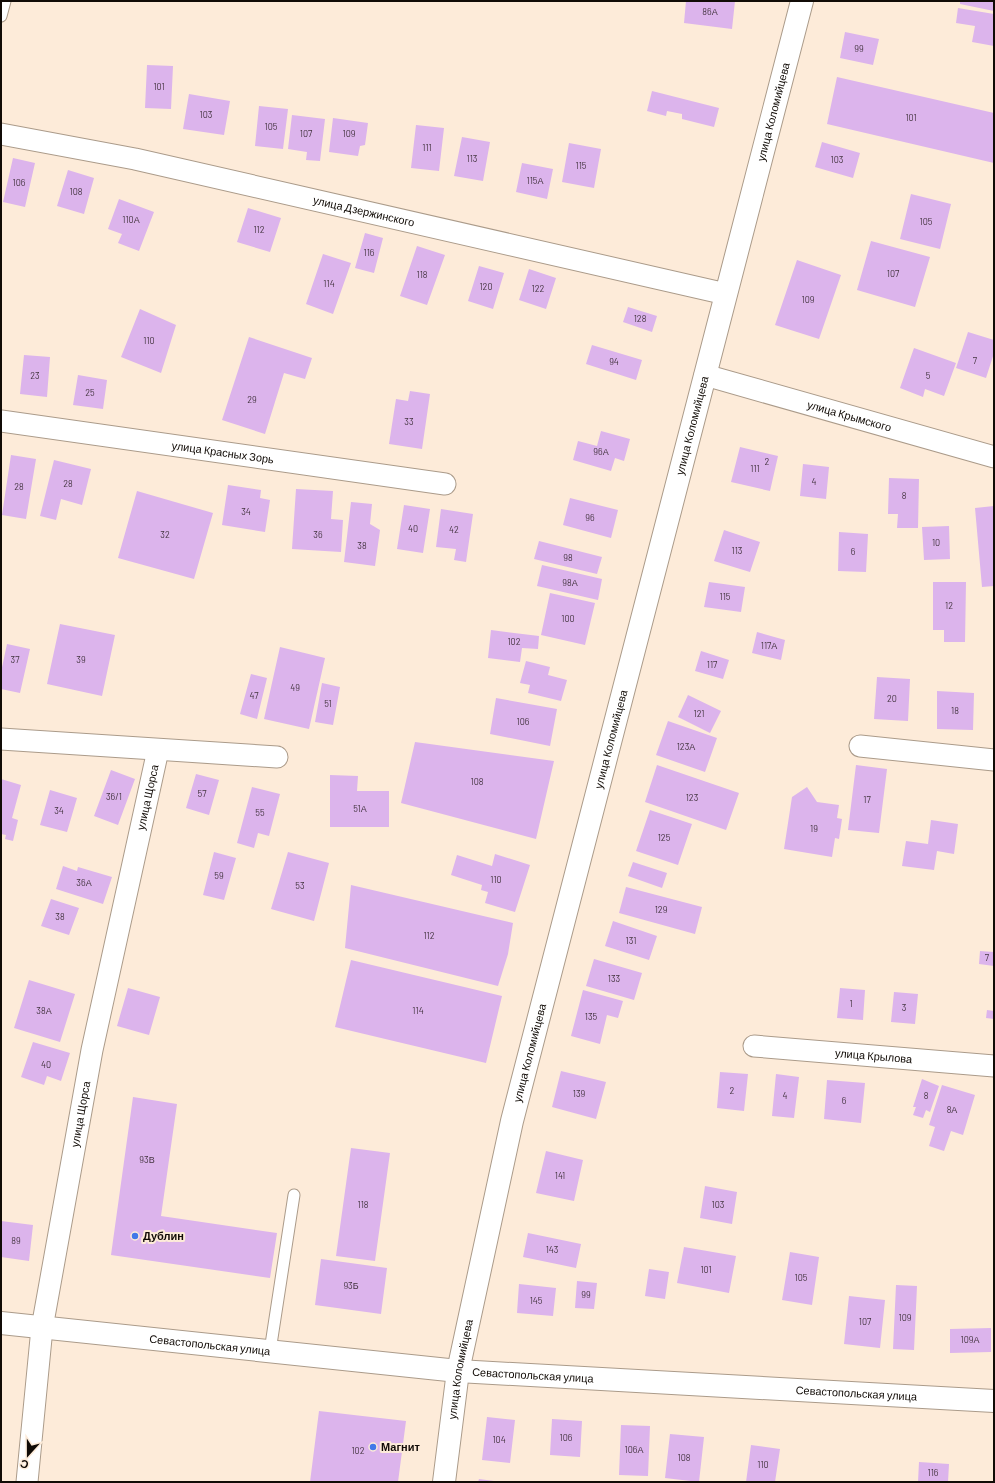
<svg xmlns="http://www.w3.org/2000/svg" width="995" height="1483" font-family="Barlow,sans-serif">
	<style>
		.building { fill: #dcb4ec }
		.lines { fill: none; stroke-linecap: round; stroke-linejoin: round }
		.service-casing { stroke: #ab9b8a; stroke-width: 13 }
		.minor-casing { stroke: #ab9b8a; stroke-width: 23 }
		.tertiary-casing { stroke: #ab9b8a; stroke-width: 24 }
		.secondary-casing { stroke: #ab9b8a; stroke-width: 24 }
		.service { stroke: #fff; stroke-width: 11 }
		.minor { stroke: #fff; stroke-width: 21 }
		.tertiary { stroke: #fff; stroke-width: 22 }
		.secondary { stroke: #fff; stroke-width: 22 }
		.poi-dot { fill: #4278e8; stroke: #fdebd9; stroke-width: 1.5 }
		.labels { text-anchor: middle; stroke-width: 4; stroke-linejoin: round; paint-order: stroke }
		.number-label { font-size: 9px; fill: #443540 }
		.street-label { font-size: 11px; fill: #110b06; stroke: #fdebd9 }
		.poi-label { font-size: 11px; font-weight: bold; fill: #110b06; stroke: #fdebd9; text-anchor: start }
	</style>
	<rect width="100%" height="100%" fill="#fdebd9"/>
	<path class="building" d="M686,1H735L732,29L684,23Z
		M960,1H994V11L960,4Z
		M958,8L994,14V46L972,42L975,26L956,23Z
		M845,32L879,39L873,65L840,58Z
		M147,65L173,66L171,109L145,108Z
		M837,77L994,113V163L827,124Z
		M652,91L719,108L714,127L682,119V114L667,111L666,116L647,111Z
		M189,94L230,101L224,135L183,129Z
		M259,106L288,109L283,149L255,146Z
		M292,115L325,119L320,161L306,160L307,152L288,149Z
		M333,118L368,123L365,145L360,146L358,156L329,152Z
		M416,125L444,128L439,171L411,168Z
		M462,137L490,142L483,181L454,176Z
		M822,142L860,153L853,178L815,167Z
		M569,143L601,149L594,188L562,182Z
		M13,158L35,163L25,207L3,202Z
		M522,163L553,169L547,199L516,192Z
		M68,170L94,178L84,214L57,206Z
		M911,194L951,204L940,249L900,239Z
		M119,199L154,212L139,251L118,243L122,234L108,229Z
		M248,208L281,218L270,252L237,242Z
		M365,233L383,238L374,273L355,268Z
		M871,241L930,257L915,307L857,290Z
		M417,246L445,255L427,305L400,296Z
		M323,254L351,263L333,314L306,304Z
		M797,260L841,275L819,339L775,325Z
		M479,266L504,273L493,309L468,301Z
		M529,269L556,278L546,309L519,300Z
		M628,307L657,316L652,332L623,322Z
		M140,309L176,325L161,373L121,357Z
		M968,332L994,340V353L986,378L956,368Z
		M249,337L312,358L305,379L284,373L265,434L222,420Z
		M592,345L642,360L636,380L586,364Z
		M914,348L956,363L944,396L925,389L923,397L900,388Z
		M24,355L50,357L47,397L20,394Z
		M78,375L107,380L103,409L73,405Z
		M410,391L430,394L422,449L389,444L396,399L408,401Z
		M601,431L630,439L624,461L615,458L611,471L573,460L578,441L597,446Z
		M740,447L778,456L770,491L731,482Z
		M11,455L36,459L26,519L2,515Z
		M54,460L91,469L82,505L61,499L56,520L40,516Z
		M803,464L829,467L826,499L800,496Z
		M889,478L919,479L918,528H897L898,514H888Z
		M228,485L261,490L260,498L270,500L265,532L222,525Z
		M296,489L333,491L331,519L343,520L341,552L292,549Z
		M137,491L213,513L194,579L118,558Z
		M570,498L618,510L611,538L563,525Z
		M351,502L372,504L370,524L380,530L375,566L344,562Z
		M404,505L430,509L423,553L397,549Z
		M994,506V586L982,587L975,508Z
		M441,509L473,514L466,562L454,560L456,549L436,547Z
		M949,526L950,559L924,560L922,527Z
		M724,530L760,542L750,572L714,561Z
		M839,532L868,534L866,572L838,571Z
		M539,541L602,557L597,574L534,559Z
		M542,565L602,579L598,600L537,586Z
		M709,582L745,587L741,612L704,607Z
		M933,582H966L965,642H944V630H933Z
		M550,593L595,603L585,645L541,635Z
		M60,624L115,635L102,696L47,684Z
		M491,630L539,636L538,649L522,648L520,662L488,658Z
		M757,632L785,640L781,660L752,653Z
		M7,644L30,649L20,693L1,689V672Z
		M280,647L325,658L309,729L264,719Z
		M701,651L729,660L723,679L695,671Z
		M526,661L550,667L548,675L567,680L561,701L528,693L530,685L520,683Z
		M251,674L267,678L257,719L240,714Z
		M877,677L910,679L908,721L874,719Z
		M322,683L340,687L333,725L315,722Z
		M937,691L974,693L973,730L937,729Z
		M688,695L721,711L710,733L678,717Z
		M496,698L557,709L550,746L490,734Z
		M668,721L717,738L705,772L656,755Z
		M415,742L554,761L536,839L401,803Z
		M657,765L739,793L726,830L645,802Z
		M856,765L887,769L879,833L848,830Z
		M111,770L135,779L118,825L94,816Z
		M196,774L219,780L209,815L186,808Z
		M330,775L358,776L357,791H389V827H330Z
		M1,779L21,785L12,818L18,820L13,841L5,839L6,835L1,834Z
		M252,787L280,794L269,836L258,833L254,848L237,843Z
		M807,787L817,802L839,805L837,818L842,819L839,839L835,838L832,857L784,849L792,797Z
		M50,790L77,798L67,832L40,825Z
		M650,810L692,824L678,865L636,851Z
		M931,820L958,824L954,854L937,851L934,870L902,866L906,841L928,844Z
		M214,852L236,858L224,900L203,895Z
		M288,852L329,863L314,921L271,909Z
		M495,854L530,865L515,912L485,903L488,892L481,890L482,885L451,875L457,855L492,866Z
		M633,862L667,873L662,888L628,876Z
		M63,866L77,871L78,867L112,877L103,904L56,889Z
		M351,885L513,923L508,954L498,986L345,948Z
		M626,887L702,907L695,934L619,913Z
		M51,899L79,908L69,935L41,926Z
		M613,921L657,936L649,960L605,946Z
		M980,951L994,952V966L979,964Z
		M594,959L642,973L634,1000L586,986Z
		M351,960L502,996L486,1063L335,1027Z
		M29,980L75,994L60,1042L14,1028Z
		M128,988L160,997L149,1035L117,1026Z
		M840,988L865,990L863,1020L837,1018Z
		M583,990L623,1001L618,1018L607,1015L600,1044L571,1036Z
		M894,992L918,994L915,1024L891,1022Z
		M987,1010L994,1011V1019L986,1018Z
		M33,1042L70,1053L61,1081L47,1076L44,1085L21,1077Z
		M561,1071L606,1082L596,1119L552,1107Z
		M720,1072L748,1074L744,1111L717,1108Z
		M776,1074L799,1077L794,1118L772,1116Z
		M922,1079L939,1086L930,1112L926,1110L923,1118L913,1115L916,1107H913Z
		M827,1080L865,1083L861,1123L824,1119Z
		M942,1085L975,1095L963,1135L951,1131L944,1151L929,1146L935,1127L929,1125Z
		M133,1097L177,1104L161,1216L277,1233L270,1278L111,1255Z
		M351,1148L390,1153L375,1261L336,1256Z
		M546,1151L583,1160L574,1201L536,1193Z
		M705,1186L737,1192L732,1224L700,1218Z
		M1,1221L33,1225L29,1261L1,1257Z
		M528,1233L581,1244L576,1268L523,1257Z
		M684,1247L736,1256L729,1293L677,1283Z
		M790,1252L819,1257L812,1305L782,1300Z
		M321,1259L387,1268L381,1314L315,1305Z
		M649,1269L669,1272L665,1299L645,1296Z
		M577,1281L597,1283L594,1309L575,1308Z
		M519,1284L556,1288L553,1316L517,1313Z
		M896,1285L917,1286L914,1350L893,1349Z
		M849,1296L885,1300L880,1348L844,1344Z
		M991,1328V1352L950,1353V1329Z
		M319,1411L406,1421L398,1482H310Z
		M487,1417L515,1420L510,1463L482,1460Z
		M552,1419L582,1421L580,1457L550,1455Z
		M621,1425L650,1426L648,1476L619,1475Z
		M670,1434L704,1437L699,1482L665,1478Z
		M751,1445L780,1449L775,1482H746Z
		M919,1462L949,1464L948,1482H918Z
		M479,1479L494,1481V1482H478Z"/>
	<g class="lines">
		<defs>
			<path id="service" d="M1,16L5,1
				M270,1351L294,1195"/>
			<g id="minor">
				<path id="s1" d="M1,134L135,159L726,294"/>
				<path id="s2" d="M705,375L994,457"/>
				<path id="s3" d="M1,421L445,484"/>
				<path d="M1,739L277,757"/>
				<path d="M860,746L994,760"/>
				<path id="s4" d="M754,1046L994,1066"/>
				<path id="s5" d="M27,1482L42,1328L92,1050L158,750"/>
			</g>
			<g id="tertiary">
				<path id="s6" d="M458,1371L994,1401"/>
			</g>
			<g id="secondary">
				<path id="s7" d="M1,1323L458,1371"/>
				<path id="s8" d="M444,1482L458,1371L512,1121L802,1"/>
			</g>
		</defs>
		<use href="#service" class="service-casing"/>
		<use href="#minor" class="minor-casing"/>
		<use href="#tertiary" class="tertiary-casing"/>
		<use href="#secondary" class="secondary-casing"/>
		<use href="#service" class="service"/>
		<use href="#minor" class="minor"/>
		<use href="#tertiary" class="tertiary"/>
		<use href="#secondary" class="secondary"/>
	</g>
	<g class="poi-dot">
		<circle cx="135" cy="1236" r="4"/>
		<circle cx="373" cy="1447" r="4"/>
	</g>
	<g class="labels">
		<g class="number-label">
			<text x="710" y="15">86А</text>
			<text x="859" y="52">99</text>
			<text x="159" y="90">101</text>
			<text x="206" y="118">103</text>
			<text x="911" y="121">101</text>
			<text x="271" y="130">105</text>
			<text x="306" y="137">107</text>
			<text x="349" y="137">109</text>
			<text x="427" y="151">111</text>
			<text x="472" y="162">113</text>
			<text x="837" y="163">103</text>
			<text x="581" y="169">115</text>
			<text x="535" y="184">115А</text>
			<text x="19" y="186">106</text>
			<text x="76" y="195">108</text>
			<text x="131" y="223">110А</text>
			<text x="926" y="225">105</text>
			<text x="259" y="233">112</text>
			<text x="369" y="256">116</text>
			<text x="893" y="277">107</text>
			<text x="422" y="278">118</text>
			<text x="329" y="287">114</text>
			<text x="486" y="290">120</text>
			<text x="538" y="292">122</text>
			<text x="808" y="303">109</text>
			<text x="640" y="322">128</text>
			<text x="149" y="344">110</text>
			<text x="975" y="364">7</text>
			<text x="614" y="365">94</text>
			<text x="35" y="379">23</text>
			<text x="928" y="379">5</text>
			<text x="90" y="396">25</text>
			<text x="252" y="403">29</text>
			<text x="409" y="425">33</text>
			<text x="601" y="455">96А</text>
			<text x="767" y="465">2</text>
			<text x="755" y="472">111</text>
			<text x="814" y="485">4</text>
			<text x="68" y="487">28</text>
			<text x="19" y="490">28</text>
			<text x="904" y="499">8</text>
			<text x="246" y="515">34</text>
			<text x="590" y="521">96</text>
			<text x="413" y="532">40</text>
			<text x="454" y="533">42</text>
			<text x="165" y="538">32</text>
			<text x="318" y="538">36</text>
			<text x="936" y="546">10</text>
			<text x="362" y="549">38</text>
			<text x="737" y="554">113</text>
			<text x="853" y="555">6</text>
			<text x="568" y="561">98</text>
			<text x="570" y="586">98А</text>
			<text x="725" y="600">115</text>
			<text x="949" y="609">12</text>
			<text x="568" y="622">100</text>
			<text x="514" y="645">102</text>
			<text x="769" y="649">117А</text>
			<text x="15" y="663">37</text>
			<text x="81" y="663">39</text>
			<text x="712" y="668">117</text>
			<text x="295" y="691">49</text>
			<text x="254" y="699">47</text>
			<text x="892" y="702">20</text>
			<text x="328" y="707">51</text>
			<text x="955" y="714">18</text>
			<text x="699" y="717">121</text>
			<text x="523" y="725">106</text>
			<text x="686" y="750">123А</text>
			<text x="477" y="785">108</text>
			<text x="202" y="797">57</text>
			<text x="114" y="800">36/1</text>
			<text x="692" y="801">123</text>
			<text x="867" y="803">17</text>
			<text x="360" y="812">51А</text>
			<text x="59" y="814">34</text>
			<text x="260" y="816">55</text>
			<text x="814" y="832">19</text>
			<text x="664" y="841">125</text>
			<text x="219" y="879">59</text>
			<text x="496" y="883">110</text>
			<text x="84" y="886">36А</text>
			<text x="300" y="889">53</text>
			<text x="661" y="913">129</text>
			<text x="60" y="920">38</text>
			<text x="429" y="939">112</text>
			<text x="631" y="944">131</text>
			<text x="987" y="961">7</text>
			<text x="614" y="982">133</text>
			<text x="851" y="1007">1</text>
			<text x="904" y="1011">3</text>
			<text x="44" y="1014">38А</text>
			<text x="418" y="1014">114</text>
			<text x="591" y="1020">135</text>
			<text x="46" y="1068">40</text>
			<text x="732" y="1094">2</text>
			<text x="579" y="1097">139</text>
			<text x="785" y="1099">4</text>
			<text x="926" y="1099">8</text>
			<text x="844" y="1104">6</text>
			<text x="952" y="1113">8А</text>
			<text x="147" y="1163">93В</text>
			<text x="560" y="1179">141</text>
			<text x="363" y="1208">118</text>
			<text x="718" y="1208">103</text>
			<text x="16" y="1244">89</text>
			<text x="552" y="1253">143</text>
			<text x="706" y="1273">101</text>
			<text x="801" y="1281">105</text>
			<text x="351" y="1289">93Б</text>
			<text x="586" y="1298">99</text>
			<text x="536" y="1304">145</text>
			<text x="905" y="1321">109</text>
			<text x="865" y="1325">107</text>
			<text x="970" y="1343">109А</text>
			<text x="566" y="1441">106</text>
			<text x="499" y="1443">104</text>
			<text x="634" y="1453">106А</text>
			<text x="358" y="1454">102</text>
			<text x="684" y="1461">108</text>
			<text x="763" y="1468">110</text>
			<text x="933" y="1476">116</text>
		</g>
		<g class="street-label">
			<text dy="4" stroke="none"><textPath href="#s8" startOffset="1410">улица Коломийцева</textPath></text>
			<text dy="4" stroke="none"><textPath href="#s1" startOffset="371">улица Дзержинского</textPath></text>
			<text dy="4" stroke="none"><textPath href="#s2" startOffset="150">улица Крымского</textPath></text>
			<text dy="4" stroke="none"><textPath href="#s8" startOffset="1086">улица Коломийцева</textPath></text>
			<text dy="4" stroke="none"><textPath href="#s3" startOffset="224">улица Красных Зорь</textPath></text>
			<text dy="4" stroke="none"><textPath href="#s8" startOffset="762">улица Коломийцева</textPath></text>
			<text dy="4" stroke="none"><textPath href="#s5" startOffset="696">улица Щорса</textPath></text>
			<text dy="4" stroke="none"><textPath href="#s8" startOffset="438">улица Коломийцева</textPath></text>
			<text dy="4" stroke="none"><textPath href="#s4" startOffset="120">улица Крылова</textPath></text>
			<text dy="4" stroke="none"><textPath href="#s5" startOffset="372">улица Щорса</textPath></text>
			<text dy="4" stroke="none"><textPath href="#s7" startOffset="210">Севастопольская улица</textPath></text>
			<text dy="4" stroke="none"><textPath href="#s8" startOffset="114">улица Коломийцева</textPath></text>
			<text dy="4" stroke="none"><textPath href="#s6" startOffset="75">Севастопольская улица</textPath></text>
			<text dy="4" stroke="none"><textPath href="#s6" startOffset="399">Севастопольская улица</textPath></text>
		</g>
		<g class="poi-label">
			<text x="143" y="1240">Дублин</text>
			<text x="381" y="1451">Магнит</text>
		</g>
	</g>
	<rect width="995" height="1483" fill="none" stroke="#110b06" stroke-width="4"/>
	<g transform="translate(28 1455) rotate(201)" stroke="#fdebd9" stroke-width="3" paint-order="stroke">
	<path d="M0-3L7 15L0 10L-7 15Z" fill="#110b06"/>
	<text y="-6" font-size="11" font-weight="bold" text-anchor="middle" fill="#110b06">С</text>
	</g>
</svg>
